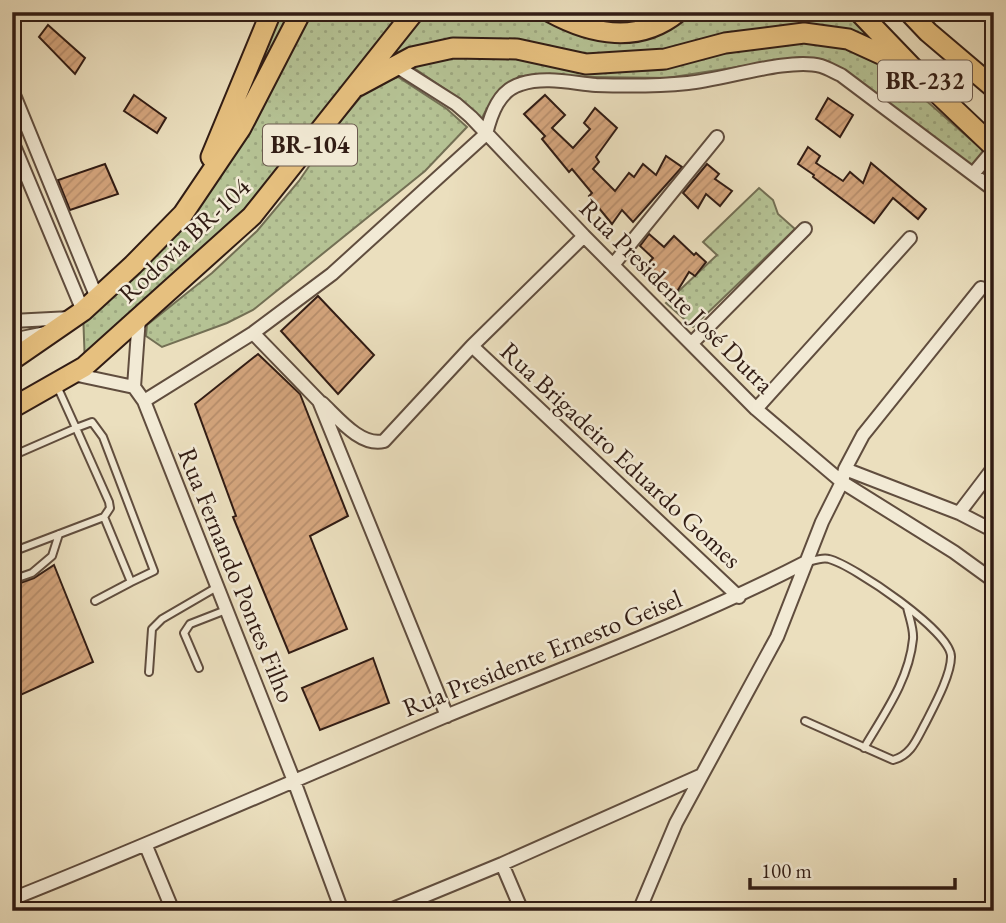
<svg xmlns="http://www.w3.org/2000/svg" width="1006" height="923" font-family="'EB Garamond',serif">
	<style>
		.grass { fill: url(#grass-dots); stroke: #736f54; stroke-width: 2 }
		.building { fill: url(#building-hatch); stroke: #311c14; stroke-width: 2 }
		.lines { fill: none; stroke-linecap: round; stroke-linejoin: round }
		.service-casing { stroke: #604d3e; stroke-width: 10 }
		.minor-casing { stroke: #604d3e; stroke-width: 16 }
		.trunk-casing { stroke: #311c14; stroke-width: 23 }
		.service { stroke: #f2ead5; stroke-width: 6 }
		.minor { stroke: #f2ead5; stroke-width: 12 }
		.trunk { stroke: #e6c07f; stroke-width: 19 }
		.labels { text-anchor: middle; stroke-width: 5; stroke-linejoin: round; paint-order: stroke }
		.shield { fill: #f2ead5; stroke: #6b5a4e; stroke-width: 2 }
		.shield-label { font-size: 24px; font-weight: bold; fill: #311c14 }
		.street-label { font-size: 26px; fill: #311c14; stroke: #f2ead5 }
	</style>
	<defs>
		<pattern id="grass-dots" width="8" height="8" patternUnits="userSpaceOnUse" patternTransform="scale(1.75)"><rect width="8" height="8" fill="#b5c294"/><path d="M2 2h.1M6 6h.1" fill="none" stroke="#9ca67f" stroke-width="1.8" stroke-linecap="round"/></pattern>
		<pattern id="building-hatch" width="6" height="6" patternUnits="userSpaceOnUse" patternTransform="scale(1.75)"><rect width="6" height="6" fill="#d4a57d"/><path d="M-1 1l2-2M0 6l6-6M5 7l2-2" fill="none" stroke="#b68d6b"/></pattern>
	</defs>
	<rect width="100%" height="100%" fill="#ebdfbe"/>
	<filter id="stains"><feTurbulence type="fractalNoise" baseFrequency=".00286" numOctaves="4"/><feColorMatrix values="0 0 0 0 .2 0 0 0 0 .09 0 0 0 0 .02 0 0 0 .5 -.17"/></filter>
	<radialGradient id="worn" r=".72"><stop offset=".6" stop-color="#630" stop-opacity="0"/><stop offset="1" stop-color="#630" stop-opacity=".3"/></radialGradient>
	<path class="grass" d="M271,12H855L894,60L804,33L665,59L453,48L359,85L252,216L85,366L83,311L194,198Z
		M801,41L844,47L890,69L994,160V189L834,65L800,57L667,78L519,76L487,108L481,120L464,102L411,66L458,57L514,58L588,72L662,70L702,57Z
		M398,77L447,109L467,127L425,171L253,310L227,323L162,347L146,336L147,325L212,273L257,231L299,181L337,125L364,93L379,84Z
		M759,188L773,200L778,214L795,229L693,327L666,303L717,255L703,242Z"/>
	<path class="building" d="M48,25L85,58L75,74L39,37Z
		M134,95L166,118L157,133L124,111Z
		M545,95L565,115L552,128L573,148L590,129L584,123L595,108L617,128L596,157L599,162L593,169L615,191L629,173L634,177L643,164L656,175L666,156L682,167L633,222L622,210L612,224L589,196L592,193L572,169L569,172L542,139L545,136L524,114Z
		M828,98L853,115L840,137L816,119Z
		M808,147L820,156L816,163L843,181L850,172L863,183L871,163L926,209L918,219L893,198L874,223L813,177L814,175L798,164Z
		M105,164L118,194L70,210L58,180Z
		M707,164L719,174L715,179L732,191L720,206L706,194L698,208L683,193Z
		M649,234L664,247L674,236L694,255L696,253L706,262L695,276L689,272L675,295L660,280L659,282L645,267L653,258L640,246Z
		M318,296L374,355L338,394L281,331Z
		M258,354L300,394L348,516L310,536L347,629L289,653L233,517L236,516L195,404Z
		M54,565L93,662L16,697L12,688V586L34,578Z
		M373,658L389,703L320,730L302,688Z"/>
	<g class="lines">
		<defs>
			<path id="service" d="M57,386L76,428L92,422L103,437L154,571L131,582
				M12,456L76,428L109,502L110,508L104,517L12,552
				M12,580L32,573L52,556L59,534
				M95,601L131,582L104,517
				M199,668L184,633L190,624L226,610
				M149,672L152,629L162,619L217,587
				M805,721L893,760C912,755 917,738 926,722C934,706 951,675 951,657C952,632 853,565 829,559C823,557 815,560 808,562
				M864,748C884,714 909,680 913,639C914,629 909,617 907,607"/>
			<path id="minor" d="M396,66L456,104L471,117L584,236L756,409L842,482L954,552L994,581
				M12,90L97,298
				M486,134C491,114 499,90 521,84C545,76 572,83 596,85C626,86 658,86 688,83C723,80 789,57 821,66C828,68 834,72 841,75L994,190
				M12,141L83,311
				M973,174L994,149
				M613,265L717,137
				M12,321L71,318
				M253,333L319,401L447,716
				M12,340L46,333
				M692,343L805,229
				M472,346L739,597
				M73,374L134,387
				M134,387L144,401L294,781L342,911
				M134,387L139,317
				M144,401L253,333L332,274L486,134
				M322,403C338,418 361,447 384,441L472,346L584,236
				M756,409L910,238
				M845,469L959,513L994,531
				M959,513L994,467
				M146,846L173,911
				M502,864L522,911
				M12,899C158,841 302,777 446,716C567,666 690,622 806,562
				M388,911L502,864L702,775L777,637L822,522L842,482L845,469L863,435L981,288
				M639,911L676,823L702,775"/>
			<path id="trunk" d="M550,12C592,35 639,44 678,12
				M859,12L934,90L994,147
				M909,12L928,32L994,88
				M358,86L412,57L453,48L517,49L586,64L665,59L725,43L804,33L848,39L894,60L934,90
				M211,157L271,12
				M12,360L83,311L133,265L183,214L241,128L301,12
				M12,408L84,367L252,216L414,12"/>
		</defs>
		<use href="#service" class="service-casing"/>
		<use href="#minor" class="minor-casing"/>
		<use href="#trunk" class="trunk-casing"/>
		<use href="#service" class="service"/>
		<use href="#minor" class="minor"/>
		<use href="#trunk" class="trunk"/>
	</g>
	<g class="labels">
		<g class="shield">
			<rect x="878" y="60.5" width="94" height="41" rx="5"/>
			<rect x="263" y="124.5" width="94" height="41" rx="5"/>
		</g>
		<g class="shield-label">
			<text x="925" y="89">BR-232</text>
			<text x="310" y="153">BR-104</text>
		</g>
		<g class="street-label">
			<text transform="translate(184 240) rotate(-43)" y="9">Rodovia BR-104</text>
			<text transform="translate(677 296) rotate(45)" y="9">Rua Presidente José Dutra</text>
			<text transform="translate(621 455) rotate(43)" y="9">Rua Brigadeiro Eduardo Gomes</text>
			<text transform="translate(237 575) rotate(68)" y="9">Rua Fernando Pontes Filho</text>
			<text transform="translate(542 653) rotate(-22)" y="9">Rua Presidente Ernesto Geisel</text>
		</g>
	</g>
	<rect width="1006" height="923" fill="none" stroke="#ebdfbe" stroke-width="42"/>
	<rect x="14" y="14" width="978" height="895" fill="none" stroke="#311c14" stroke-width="3.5"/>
	<rect x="21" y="21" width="964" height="881" fill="none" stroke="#311c14" stroke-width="2"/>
	<path d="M750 878v10h205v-10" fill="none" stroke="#311c14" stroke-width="3.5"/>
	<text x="761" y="878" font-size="21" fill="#311c14" stroke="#f2ead5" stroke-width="5" paint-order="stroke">100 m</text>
	<rect width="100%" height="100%" filter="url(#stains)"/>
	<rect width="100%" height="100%" fill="url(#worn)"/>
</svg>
